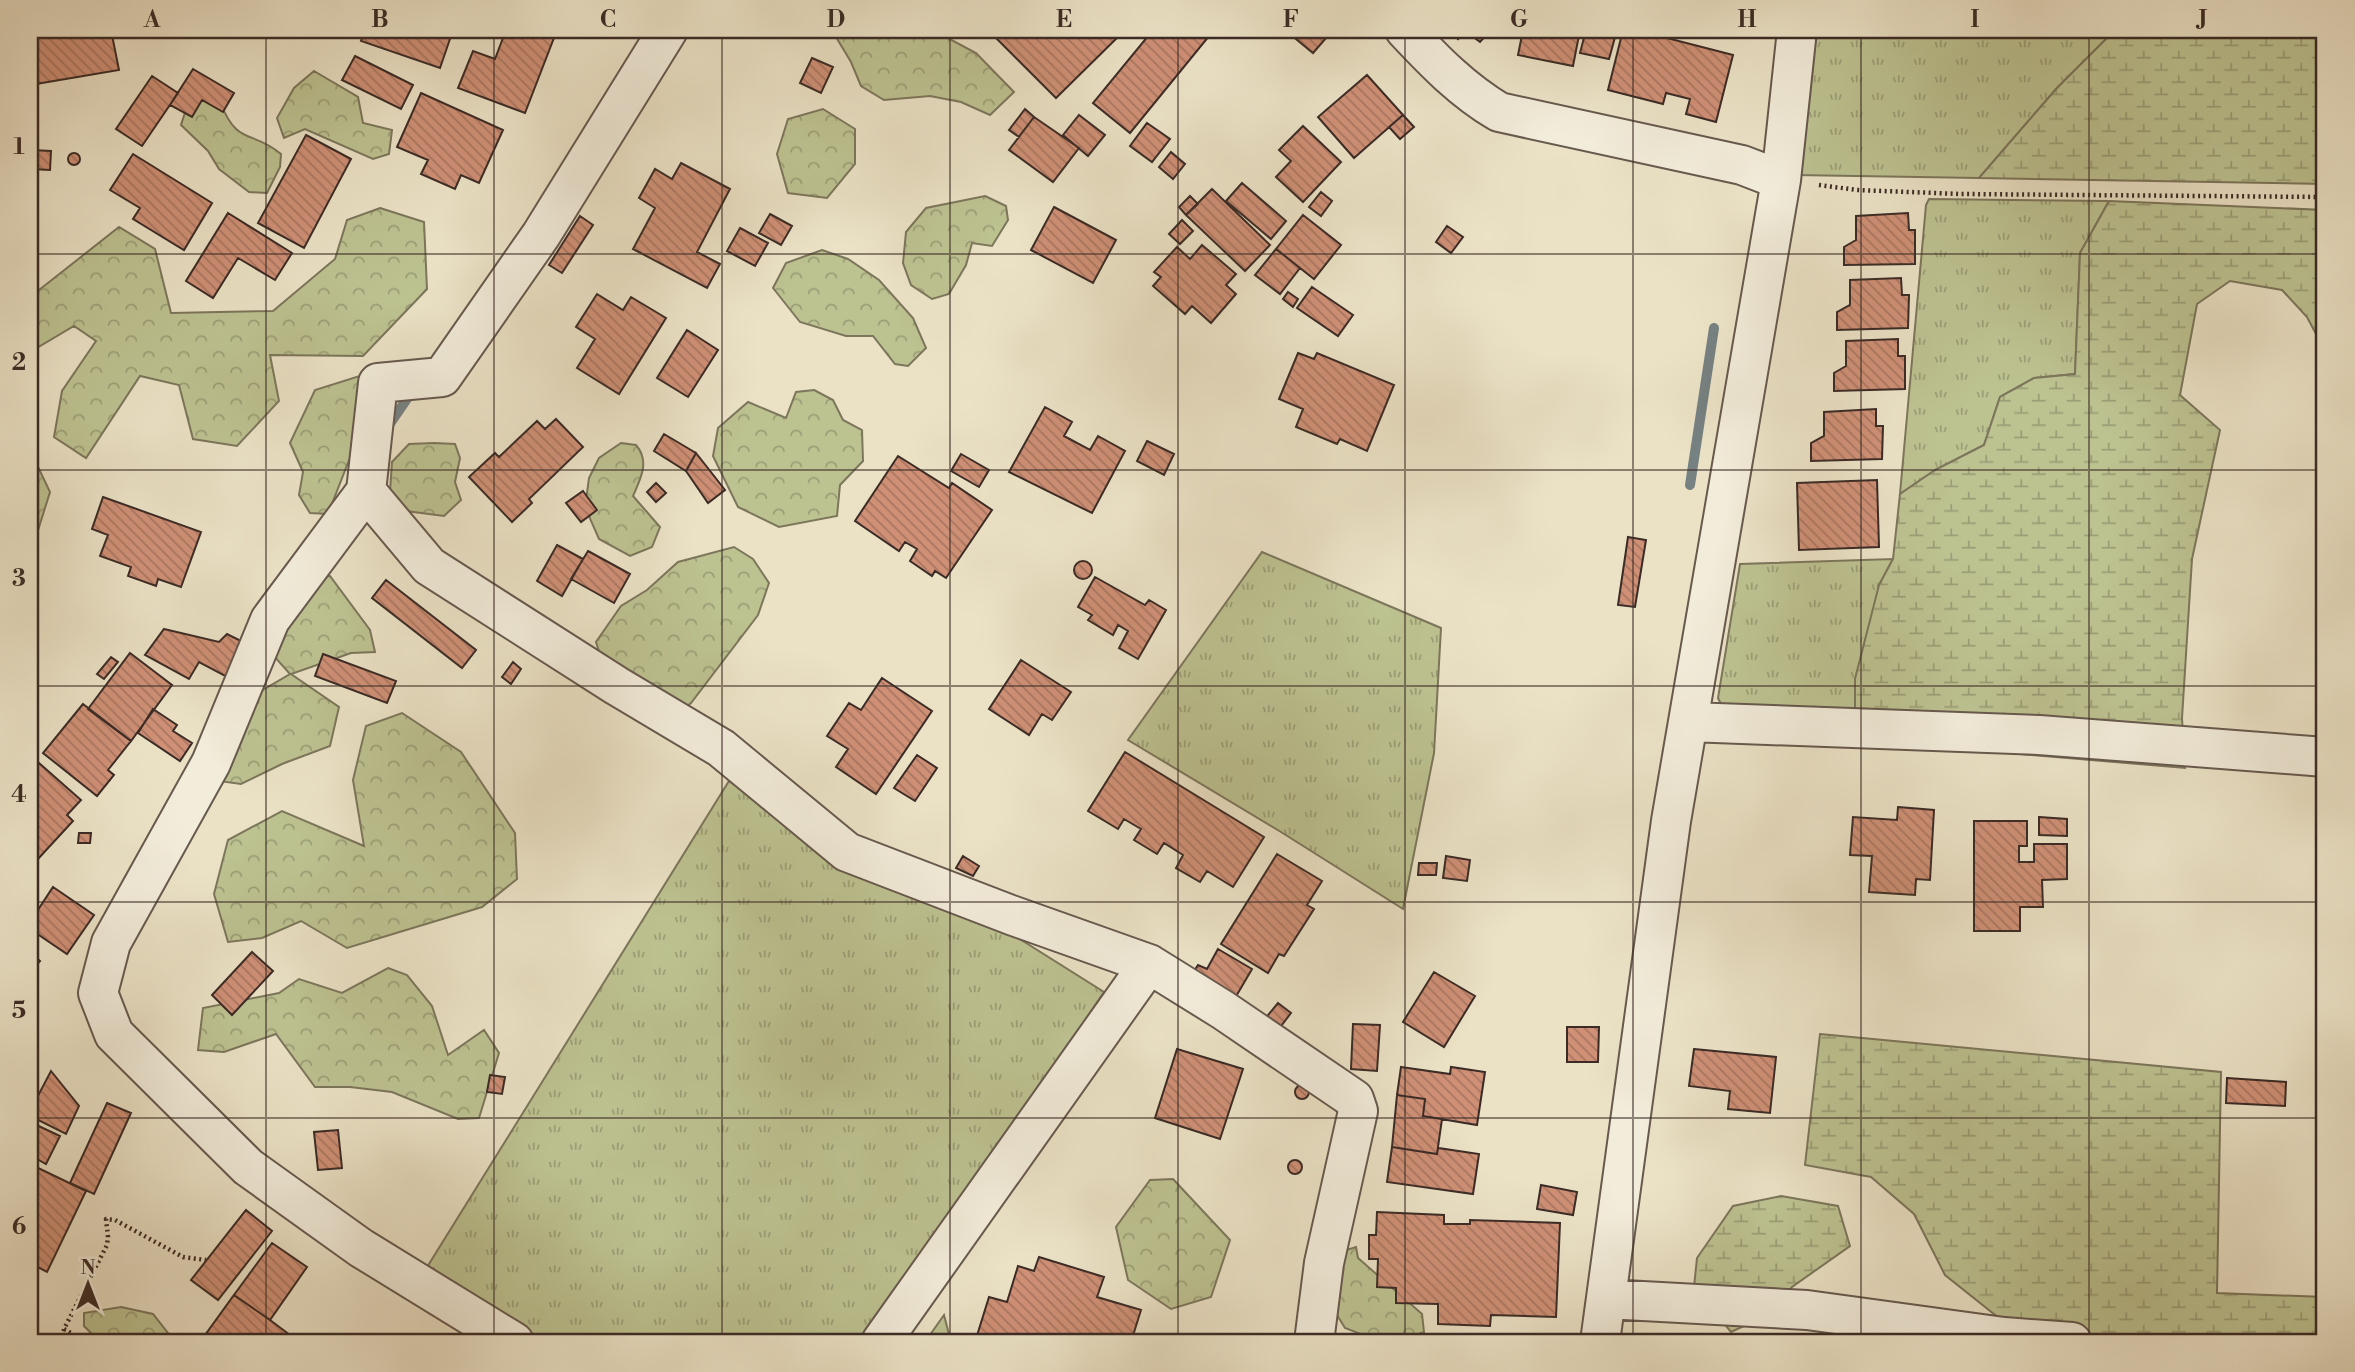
<svg xmlns="http://www.w3.org/2000/svg" width="2355" height="1372" font-family="'Libre Bodoni',serif">
	<style>
		.grass { fill: url(#grass-tufts); stroke: #7c765c; stroke-width: 2 }
		.forest { fill: url(#forest-crowns); stroke: #7c765c; stroke-width: 2 }
		.wetland { fill: url(#wetland-marsh); stroke: #7c765c; stroke-width: 2 }
		.lines { fill: none; stroke-linecap: round; stroke-linejoin: round }
		.stream { stroke: #768182; stroke-width: 10 }
		.building { fill: url(#building-back-hatch); stroke: #3b2b26; stroke-width: 2 }
		.street-casing { stroke: #67594e; stroke-width: 42 }
		.path { stroke: #3b2b26; stroke-width: 4.5; stroke-dasharray: 2 3.5; stroke-linecap: butt }
		.street { stroke: #f2ecda; stroke-width: 38 }
		.grid { fill: none; stroke: #3b2b26; stroke-width: 2; stroke-opacity: 0.55 }
		.neatline { fill: none; stroke: #3b2b26; stroke-width: 2.5 }
		.grid-label { font-size: 23px; text-anchor: middle; font-weight: bold; fill: #3b2b26 }
	</style>
	<defs>
		<pattern id="grass-tufts" width="24" height="20" patternUnits="userSpaceOnUse" patternTransform="scale(1.75)"><rect width="24" height="20" fill="#bdc291"/><path d="M3 7l-1-3M5 7V3M7 7l1-3M15 17l-1-3M17 17v-4M19 17l1-3" fill="none" stroke="#9b9e76"/></pattern>
		<pattern id="forest-crowns" width="20" height="18" patternUnits="userSpaceOnUse" patternTransform="scale(1.75)"><rect width="20" height="18" fill="#bdc291"/><path d="M2 6a3 3 0 1 1 6 0M12 15a3 3 0 1 1 6 0" fill="none" stroke="#9b9e76"/></pattern>
		<pattern id="wetland-marsh" width="20" height="14" patternUnits="userSpaceOnUse" patternTransform="scale(1.75)"><rect width="20" height="14" fill="#bdc291"/><path d="M1 5h8M5 5V1M11 12h8M15 12V8" fill="none" stroke="#9b9e76"/></pattern>
		<pattern id="building-back-hatch" width="6" height="6" patternUnits="userSpaceOnUse" patternTransform="scale(1.75)"><rect width="6" height="6" fill="#cf9076"/><path d="M-1 5l2 2M0 0l6 6M5-1l2 2" fill="none" stroke="#a97661"/></pattern>
	</defs>
	<rect width="100%" height="100%" fill="#ebe2c6"/>
	<filter id="stains"><feTurbulence type="fractalNoise" baseFrequency=".00286" numOctaves="4"/><feColorMatrix values="0 0 0 0 .2 0 0 0 0 .09 0 0 0 0 .02 0 0 0 .5 -.17"/></filter>
	<radialGradient id="worn" r=".72"><stop offset=".6" stop-color="#630" stop-opacity="0"/><stop offset="1" stop-color="#630" stop-opacity=".3"/></radialGradient>
	<path class="grass" d="M1814,30H2115L2057,88L1979,178L1796,175Z
		M1929,199L2109,201L2080,253L2075,374L2034,378L2000,397L1984,445L1935,470L1900,494L1926,205Z
		M1262,552L1441,628L1434,753L1403,909L1281,832L1128,740Z
		M1893,559L1879,585L1855,740L1730,722L1718,698L1740,564Z
		M729,781L775,813L996,924L1104,992L904,1292L866,1342H544L424,1272Z"/>
	<path class="forest" d="M840,30H933L976,53L1014,92L990,115L961,102L930,96L884,100L861,86L851,62L836,37Z
		M314,71L358,97L363,123L392,130L389,154L373,159L305,129L284,138L277,118L294,88Z
		M196,97L220,102C238,147 251,129 281,154L280,167L267,193L249,192L219,169L208,151L181,125L188,103Z
		M823,109L855,129V164L827,198L788,193L777,154L788,119Z
		M985,196L1006,206L1008,220L992,246L972,243L966,265L949,294L932,299L911,285L903,263L906,232L926,208Z
		M380,208L424,222L427,289L363,356L270,355L279,401L237,446L193,439L179,385L140,376L86,458L54,437L62,391L96,341L74,326L30,352V294L39,290L119,227L155,249L171,313L273,311L335,259L347,220Z
		M822,250L848,259L879,280L913,318L926,348L908,366L895,364L873,336H846L800,322L773,288L786,263Z
		M385,368L328,514L310,513L299,495L303,472L290,443L315,390Z
		M814,390L833,400L843,420L862,430L863,461L840,485L837,516L779,527L738,507L713,456L718,428L748,402L786,418L796,392Z
		M434,443L455,444L460,458L455,482L461,500L444,516L406,511L390,492L392,462L409,444Z
		M621,443L636,445C650,461 641,478 633,496L660,527L652,547L630,556L599,539L585,507L589,478L599,458Z
		M30,450L50,492L30,556Z
		M734,547L753,559L769,583L758,615L691,703L662,725L605,670L596,642L621,606L647,590L678,562Z
		M286,573L330,576L370,630L375,652L351,653L291,674L339,707L330,746L282,764L241,784L219,781L256,694L290,674L273,655Z
		M402,713L461,752L515,833L517,879L482,907L347,948L301,921L262,938L228,942L214,894L228,840L282,811L364,846L353,780L366,726Z
		M388,968L407,975L432,1006L448,1055L484,1030L499,1053L479,1118L458,1119L392,1092L350,1087H315L276,1034L224,1052L198,1050L203,1008L279,993L299,979L342,993Z
		M1173,1179L1230,1240L1211,1297L1171,1309L1128,1280L1116,1227L1150,1180Z
		M1356,1247L1358,1258L1422,1314L1424,1332L1396,1342H1381L1345,1328L1334,1310L1343,1251Z
		M121,1307L153,1314L175,1342H100L84,1326V1313Z
		M944,1315L951,1342H925Z"/>
	<path class="wetland" d="M2115,30H2325V184L1979,178L2057,88Z
		M2109,201L2325,210V351L2307,317L2282,290L2230,281L2197,304L2180,395L2220,430L2192,559L2182,718L2185,768L1855,740V679L1879,585L1893,559L1900,494L1935,470L1984,445L2000,397L2034,378L2075,374L2080,253Z
		M1820,1034L2221,1072L2217,1293L2325,1297V1342H2029L1945,1275L1914,1214L1871,1177L1805,1165Z
		M1781,1196L1838,1206L1850,1246L1792,1287L1768,1315L1731,1332L1694,1287L1697,1258L1733,1206Z"/>
	<g class="lines">
		<path class="stream" d="M387,428L413,390
			M1690,485L1714,328"/>
	</g>
	<path class="building" d="M30,30H111L119,70L30,85Z
		M365,30H432L451,36L440,68L361,41Z
		M506,30H557L525,113L458,88L473,51L495,59Z
		M988,30H1125L1056,98Z
		M1153,30H1214L1130,133L1093,103Z
		M1285,30H1333L1313,53Z
		M1447,30H1491L1480,42L1465,31L1458,39Z
		M1523,30H1580L1573,66L1518,55Z
		M1586,30H1617L1609,59L1580,53Z
		M1623,30H1636L1733,55L1716,122L1686,114L1690,99L1666,93L1663,104L1608,90Z
		M355,56L413,85L401,109L342,80Z
		M812,58L833,67L821,93L800,83Z
		M193,69L234,93L223,112L202,100L192,117L170,105Z
		M1367,75L1403,115L1354,158L1318,117Z
		M152,76L178,93L142,146L116,129Z
		M421,93L503,130L479,183L461,175L455,189L421,174L428,160L397,147Z
		M1025,109L1034,117L1019,137L1009,130Z
		M1079,115L1105,135L1088,156L1063,135Z
		M1403,115L1414,127L1400,139L1389,127Z
		M1034,117L1079,148L1053,182L1009,150Z
		M1147,123L1170,139L1152,162L1130,146Z
		M1303,126L1341,162L1303,202L1276,177L1291,161L1279,150Z
		M306,135L351,159L304,248L258,223Z
		M32,150L51,151L50,170L31,169Z
		M1171,152L1185,164L1173,179L1159,167Z
		M68 159a6 6 0 1 1 12 0a6 6 0 1 1-12 0Z
		M133,154L212,203L184,250L133,219L140,208L110,190Z
		M681,163L730,189L697,252L720,264L707,288L633,249L655,208L639,198L655,169L672,179Z
		M1242,183L1286,221L1271,239L1226,201Z
		M1212,189L1270,245L1245,271L1186,215Z
		M1321,192L1332,201L1321,216L1309,207Z
		M1190,196L1198,204L1186,215L1179,207Z
		M1054,207L1116,240L1093,283L1031,250Z
		M228,213L292,253L275,280L238,258L213,298L186,281Z
		M1908,213L1909,230H1915V264L1844,265V247L1856,240V216Z
		M770,214L792,226L781,245L759,233Z
		M1303,215L1341,245L1314,279L1276,249Z
		M580,216L593,225L562,273L549,265Z
		M1182,220L1193,231L1180,244L1169,234Z
		M1447,226L1463,237L1451,253L1436,242Z
		M740,228L768,243L755,266L727,251Z
		M1202,245L1236,274L1226,285L1236,294L1211,323L1192,306L1185,314L1153,286L1161,277L1154,272L1177,247L1190,259Z
		M1276,249L1300,268L1280,294L1255,275Z
		M1901,278L1902,295H1909L1908,328L1837,330V312L1850,305V280Z
		M1312,287L1353,315L1338,336L1297,308Z
		M1288,292L1298,299L1293,307L1283,299Z
		M597,294L623,310L631,297L666,318L619,394L577,368L595,339L576,327Z
		M687,330L718,350L688,397L657,378Z
		M1898,339V356H1905V389L1834,391V373L1846,366V341Z
		M1298,353L1314,359L1317,353L1394,385L1367,451L1340,439L1337,444L1296,427L1303,409L1279,399Z
		M1045,407L1072,422L1064,436L1090,450L1098,436L1125,451L1092,513L1009,472Z
		M1876,409V426H1883L1882,459L1811,461V443L1824,436V412Z
		M556,419L583,447L529,499L532,503L512,522L469,477L495,453L499,457L537,421L545,429Z
		M664,434L696,453L686,471L654,451Z
		M1147,441L1174,454L1164,475L1137,461Z
		M696,453L725,490L708,503L686,471Z
		M961,454L989,470L979,487L951,471Z
		M898,456L949,488L952,483L992,510L946,578L935,571L932,576L910,561L917,549L905,542L899,551L855,521Z
		M1877,480L1879,547L1799,550L1797,483Z
		M656,483L666,493L656,502L647,492Z
		M583,491L597,510L581,522L566,503Z
		M103,497L201,532L181,587L158,579L156,586L128,576L131,567L100,556L108,535L92,529Z
		M1628,537L1646,540L1635,607L1618,605Z
		M557,545L583,559L562,596L537,581Z
		M588,551L630,574L614,603L571,579Z
		M1074 570a9 9 0 1 1 18 0a9 9 0 1 1-18 0Z
		M1095,577L1145,605L1149,600L1166,610L1138,659L1119,648L1128,631L1118,625L1113,635L1088,620L1092,615L1078,607Z
		M386,580L476,650L462,668L372,598Z
		M164,629L219,642L227,634L247,644L229,678L199,662L189,679L145,655Z
		M130,653L172,685L131,741L88,709Z
		M323,654L396,681L387,703L315,676Z
		M111,657L118,662L104,679L97,674Z
		M1021,660L1071,692L1052,720L1042,714L1029,735L989,709Z
		M513,662L521,669L511,684L502,677Z
		M882,678L932,711L876,794L836,767L848,749L827,736L849,703L861,710Z
		M83,704L131,741L108,770L114,775L97,796L43,753Z
		M153,709L177,725L173,731L192,743L180,761L138,733Z
		M1125,752L1264,837L1233,887L1207,871L1200,882L1176,868L1183,855L1164,843L1157,854L1134,840L1141,829L1124,819L1118,829L1088,811Z
		M917,755L937,768L915,801L894,788Z
		M39,763L81,800L67,815L73,821L37,860L30,854V773Z
		M1898,807L1934,810L1930,880L1916,879L1915,895L1869,892L1872,856L1850,855L1853,817L1897,820Z
		M2039,817L2067,819V836L2039,835Z
		M1974,821H2027V846H2019V862H2034V844H2067V879L2042,880L2043,907H2020V931H1974Z
		M79,833H91L90,843H78Z
		M1277,854L1322,881L1307,905L1314,909L1284,956L1279,954L1268,973L1221,944Z
		M963,856L979,866L973,876L956,868Z
		M1446,856L1470,860L1467,881L1443,878Z
		M1419,863H1437L1436,875H1418Z
		M53,887L94,915L67,954L30,929V922Z
		M1218,949L1252,969L1231,1005L1188,981L1198,965L1207,969Z
		M30,952L40,961L30,972Z
		M252,952L273,971L232,1015L212,995Z
		M1434,972L1475,996L1444,1047L1403,1022Z
		M1278,1003L1291,1013L1278,1030L1264,1020Z
		M1353,1024L1380,1025L1377,1071L1351,1069Z
		M1567,1027H1599L1598,1062H1567Z
		M1177,1049L1243,1069L1220,1139L1155,1118Z
		M1694,1049L1776,1057L1770,1113L1728,1109L1730,1091L1689,1086Z
		M1401,1067L1450,1074L1451,1067L1485,1072L1477,1125L1423,1116L1425,1099L1397,1095Z
		M51,1071L79,1106L66,1134L30,1116V1111Z
		M490,1075L505,1077L502,1094L487,1092Z
		M2227,1078L2286,1082L2285,1106L2226,1103Z
		M1295 1092a7 7 0 1 1 14 0a7 7 0 1 1-14 0Z
		M1397,1095L1425,1099L1423,1116L1442,1119L1437,1154L1392,1147Z
		M107,1103L131,1113L94,1194L70,1183Z
		M30,1122L60,1136L46,1164L30,1155Z
		M338,1130L342,1168L318,1170L314,1132Z
		M1392,1147L1437,1154L1438,1148L1479,1154L1473,1194L1387,1182Z
		M1288 1167a7 7 0 1 1 14 0a7 7 0 1 1-14 0Z
		M36,1167L86,1191L47,1272L30,1263V1175L31,1176Z
		M1541,1185L1577,1192L1573,1215L1537,1209Z
		M246,1210L272,1231L218,1300L191,1280Z
		M1377,1212L1444,1215V1224H1470V1220L1560,1223L1556,1317L1491,1315L1490,1326L1438,1324V1304L1396,1303V1288L1377,1287L1378,1259H1369V1235H1376Z
		M272,1243L307,1267L270,1320L234,1295Z
		M1039,1257L1104,1277L1097,1297L1141,1310L1131,1342H975L989,1297L1007,1302L1018,1266L1034,1271Z
		M234,1295L270,1320L298,1341L200,1342Z
		M1340,1334H1350L1366,1342H1340Z"/>
	<g class="lines">
		<defs>
			<path id="street" d="M668,30L541,235L442,377L378,383L366,491L429,566L617,686L721,748L847,852L1011,915L1149,964L1223,1010L1354,1099L1358,1111L1324,1263L1314,1342
				M1405,30C1434,61 1462,90 1499,112L1742,165L1781,180L1671,821L1600,1342
				M1781,180L1797,30
				M366,491L270,620L211,763L111,943L98,993L114,1034L248,1167L361,1248L514,1342
				M1689,722L2039,735L2325,757
				M1606,1299L1807,1310L2004,1337L2072,1342
				M881,1342L1149,964"/>
		</defs>
		<use href="#street" class="street-casing"/>
		<path class="path" d="M1819,185L1857,190L1961,194L2325,197
			M64,1329L86,1342
			M62,1342L64,1329L107,1245L108,1237L106,1219L115,1220L183,1257L206,1260"/>
		<use href="#street" class="street"/>
	</g>
	<path class="grid" d="M266,30V1342M494,30V1342M722,30V1342M950,30V1342M1178,30V1342M1405,30V1342M1633,30V1342M1861,30V1342M2089,30V1342M30,254H2325M30,470H2325M30,686H2325M30,902H2325M30,1118H2325"/>
	<rect width="2355" height="1372" fill="none" stroke="#ebe2c6" stroke-width="77"/>
	<g transform="translate(88 1284)" stroke="#f2ecda" stroke-width="5" paint-order="stroke">
	<path d="M0-5L12 26L0 18L-12 26Z" fill="#3b2b26"/>
	<text y="-10" font-size="19" font-weight="bold" text-anchor="middle" fill="#3b2b26">N</text>
	</g>
	<rect x="38" y="38" width="2278" height="1296" class="neatline"/>
	<g class="grid-label">
		<text x="152" y="27">A</text>
		<text x="380" y="27">B</text>
		<text x="608" y="27">C</text>
		<text x="836" y="27">D</text>
		<text x="1064" y="27">E</text>
		<text x="1291" y="27">F</text>
		<text x="1519" y="27">G</text>
		<text x="1747" y="27">H</text>
		<text x="1975" y="27">I</text>
		<text x="2203" y="27">J</text>
		<text x="19" y="154">1</text>
		<text x="19" y="370">2</text>
		<text x="19" y="586">3</text>
		<text x="19" y="802">4</text>
		<text x="19" y="1018">5</text>
		<text x="19" y="1234">6</text>
	</g>
	<rect width="100%" height="100%" filter="url(#stains)"/>
	<rect width="100%" height="100%" fill="url(#worn)"/>
</svg>
